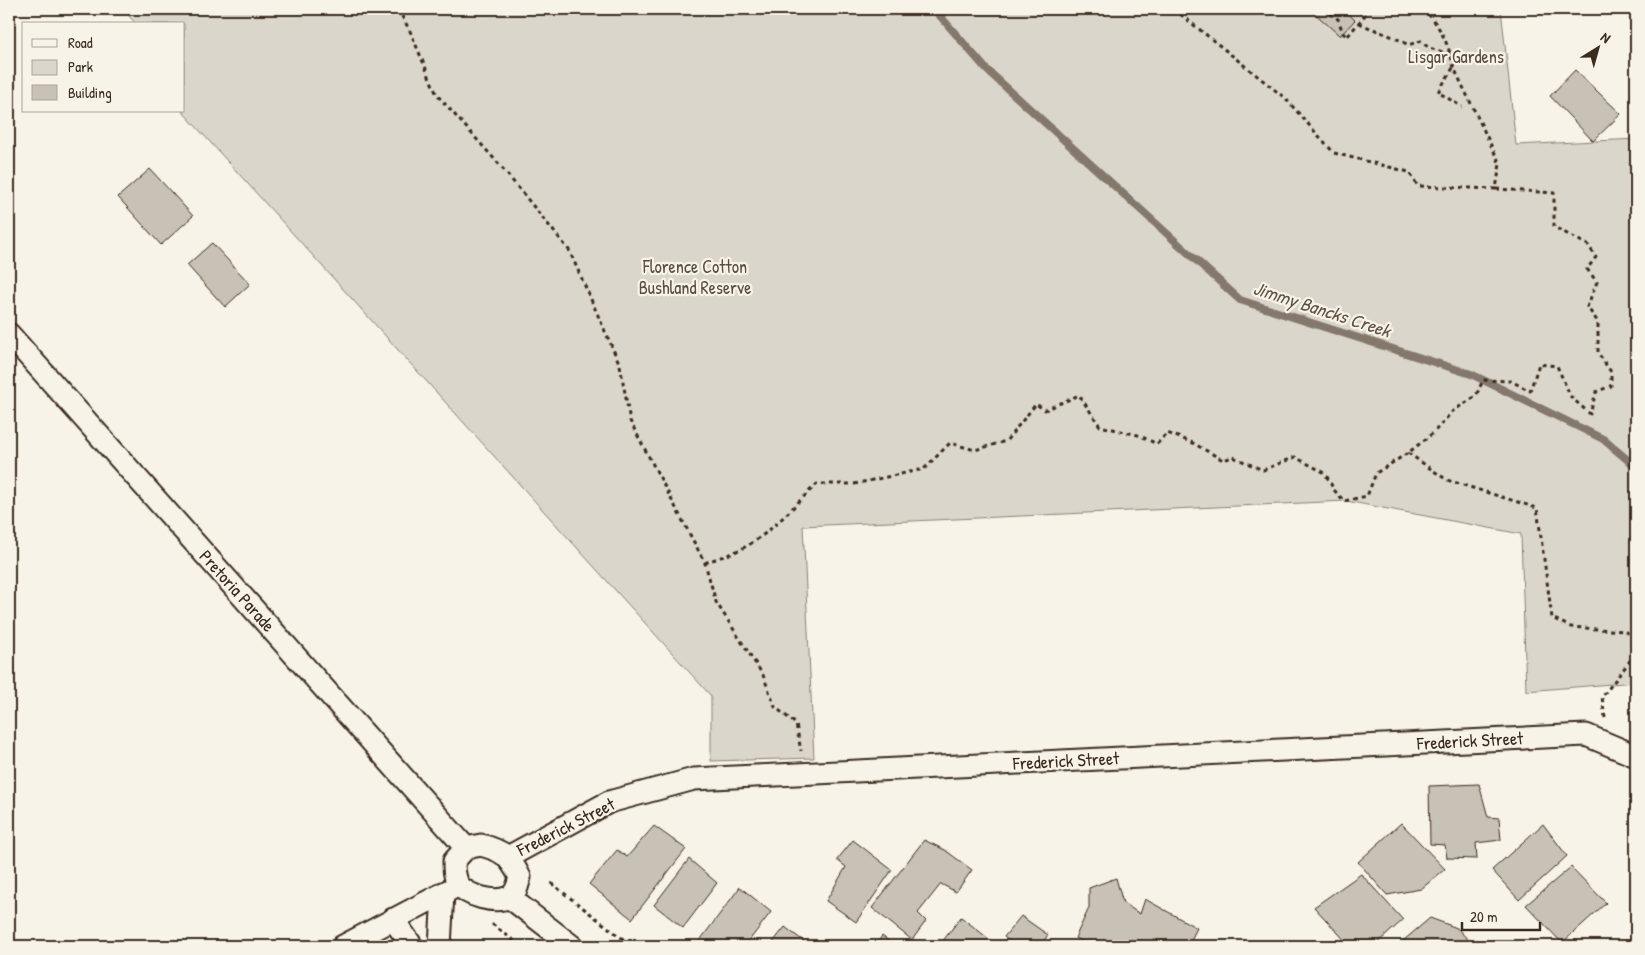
<svg xmlns="http://www.w3.org/2000/svg" width="1645" height="955" font-family="'Patrick Hand',sans-serif">
	<style>
		.green { fill: #dbd6cb; stroke: #8b8074 }
		.lines { fill: none; stroke-linecap: round; stroke-linejoin: round }
		.stream { stroke: #84786c; stroke-width: 8 }
		.building { fill: #c8c1b6; stroke: #3b2a1e }
		.street-casing { stroke: #3b2a1e; stroke-width: 25 }
		.path { stroke: #3b2a1e; stroke-width: 3; stroke-dasharray: 4 4; stroke-linecap: butt }
		.street { stroke: #f7f3e8; stroke-width: 21 }
		.labels { text-anchor: middle; stroke-width: 4.5; stroke-linejoin: round; paint-order: stroke }
		.park-label { font-size: 18px; fill: #5b4c41; stroke: #f7f3e8 }
		.street-label { font-size: 18px; fill: #3b2a1e; stroke: #f7f3e8 }
		.water-label { font-size: 19px; font-style: italic; fill: #5f5145; stroke: #f7f3e8 }
	</style>
	<rect width="100%" height="100%" fill="#f7f3e8"/>
	<filter id="ink" filterUnits="userSpaceOnUse"><feTurbulence type="fractalNoise" baseFrequency=".02" numOctaves="2"/><feDisplacementMap in="SourceGraphic" scale="10" xChannelSelector="R" yChannelSelector="G"/><feConvolveMatrix kernelMatrix="1 2 1 2 8 2 1 2 1" color-interpolation-filters="sRGB"/></filter>
	<g filter="url(#ink)">
		<path class="green" d="M123,9H1501L1516,145L1636,139V682L1526,691L1521,534L1346,501L803,526L814,758L711,761V696L182,111H184V24H136Z"/>
		<g class="lines">
			<path class="stream" d="M934,9L987,70L1240,300L1471,374L1603,439L1636,467"/>
		</g>
		<path class="building" d="M1310,9H1343L1355,20L1340,36Z
			M1575,70L1621,114L1593,141L1550,96Z
			M150,169L193,216L161,245L118,197Z
			M212,243L250,284L225,307L187,265Z
			M1479,784L1488,817L1499,818L1501,840L1476,843L1477,859L1447,858L1445,845L1430,844L1429,786Z
			M1401,823L1445,869L1421,889L1387,895L1358,862Z
			M1543,824L1567,856L1519,900L1492,870Z
			M654,826L686,849L632,919L589,884L617,850L627,857Z
			M853,840L892,870L856,922L826,901L846,867L837,860Z
			M924,840L945,850L972,870L956,892L941,884L918,913L926,921L912,940L872,908Z
			M689,859L717,883L683,928L654,905Z
			M1571,867L1606,903L1562,943L1526,905Z
			M1361,874L1403,920L1374,946H1350L1314,907Z
			M1116,878L1123,903L1140,914L1145,899L1197,928L1188,946H1093L1075,938L1089,908V888Z
			M740,887L771,912L745,946H702L698,943Z
			M1021,916L1048,935L1040,946H1015L1004,937Z
			M961,917L998,946H939Z
			M1430,918L1457,928L1472,944L1470,946H1397Z
			M785,927L810,946H770Z
			M882,936L895,946H875Z"/>
		<g class="lines">
			<defs>
				<path id="street" d="M9,334L466,848
					M481,845C504,851 509,856 520,877C518,884 517,893 509,897C495,904 467,896 458,884C454,876 454,869 454,861L466,848Z
					M508,857L609,802L694,779L1586,735L1636,756
					M509,897L572,946
					M393,919L412,946
					M343,946L459,885
					M440,946L443,893"/>
			</defs>
			<use href="#street" class="street-casing"/>
			<path class="path" d="M398,9L410,31L437,95L498,163L569,250L620,365L630,421L705,563L716,602L763,675L775,707L796,724L801,751
				M1174,9L1285,98L1334,153L1409,172L1418,186L1496,189L1500,164L1454,68C1449,46 1440,24 1423,9
				M1323,9L1338,19L1343,33L1347,37L1370,9
				M1359,23C1376,31 1392,35 1408,45L1421,41L1429,48L1450,54
				M1453,68L1438,92L1462,107
				M1408,453L1447,480L1537,508L1552,618L1571,627L1624,631L1636,637V640
				M705,563C716,558 730,555 741,549C771,534 792,507 817,484H854L924,469L950,443L975,450L1006,441L1036,404L1045,410L1079,395L1100,426L1138,435L1157,444L1167,433L1191,442L1223,460L1233,457L1263,470L1295,457L1325,473L1334,490L1344,501L1367,496L1376,473L1408,453L1433,433L1453,411L1476,396L1483,380L1511,381L1530,391L1539,364L1557,366L1571,397L1590,414L1596,392L1611,386V372L1598,353V322L1587,307L1597,282L1587,269L1596,257L1588,245L1554,227V193L1496,189
				M1605,718L1602,697L1636,653
				M551,883L632,946
				M492,924L521,946"/>
			<use href="#street" class="street"/>
		</g>
	</g>
	<g class="labels">
		<g class="park-label">
			<text x="1456" y="63">Lisgar Gardens</text>
			<text x="695" y="273">Florence Cotton<tspan x="695" dy="21">Bushland Reserve</tspan></text>
		</g>
		<g class="street-label">
			<text transform="translate(237 591) rotate(48)" y="6">Pretoria Parade</text>
			<text transform="translate(1470 741) rotate(-3)" y="6">Frederick Street</text>
			<text transform="translate(1066 761) rotate(-3)" y="6">Frederick Street</text>
			<text transform="translate(566 827) rotate(-27)" y="6">Frederick Street</text>
		</g>
		<g class="water-label">
			<text transform="translate(1322 309) rotate(18)" y="7">Jimmy Bancks Creek</text>
		</g>
	</g>
	<rect width="1645" height="955" fill="none" stroke="#f7f3e8" stroke-width="30"/>
	<rect x="15" y="15" width="1615" height="925" fill="none" stroke="#3b2a1e" stroke-width="2" filter="url(#ink)"/>
	<rect x="22" y="22" width="162" height="90" fill="#f7f3e8" stroke="#aca397"/>
	<rect x="32" y="39" width="25" height="8" fill="#f7f3e8" stroke="#aca397"/>
	<text x="68" y="48" font-size="15" fill="#3b2a1e">Road</text>
	<rect x="32" y="60" width="25" height="15" fill="#dbd6cb" stroke="#aca397"/>
	<text x="68" y="72" font-size="15" fill="#3b2a1e">Park</text>
	<rect x="32" y="85" width="25" height="15" fill="#c8c1b6" stroke="#aca397"/>
	<text x="68" y="98" font-size="15" fill="#3b2a1e">Building</text>
	<g transform="translate(1598 48) rotate(37)" stroke="#f7f3e8" stroke-width="4" paint-order="stroke">
	<path d="M0-4L9 19L0 12L-9 19Z" fill="#3b2a1e"/>
	<text y="-8" font-size="14" font-weight="bold" text-anchor="middle" fill="#3b2a1e">N</text>
	</g>
	<path d="M1462 922v8h78v-8" fill="none" stroke="#3b2a1e" stroke-width="2.5"/>
	<text x="1470" y="922" font-size="15" fill="#3b2a1e" stroke="#f7f3e8" stroke-width="4" paint-order="stroke">20 m</text>
</svg>
